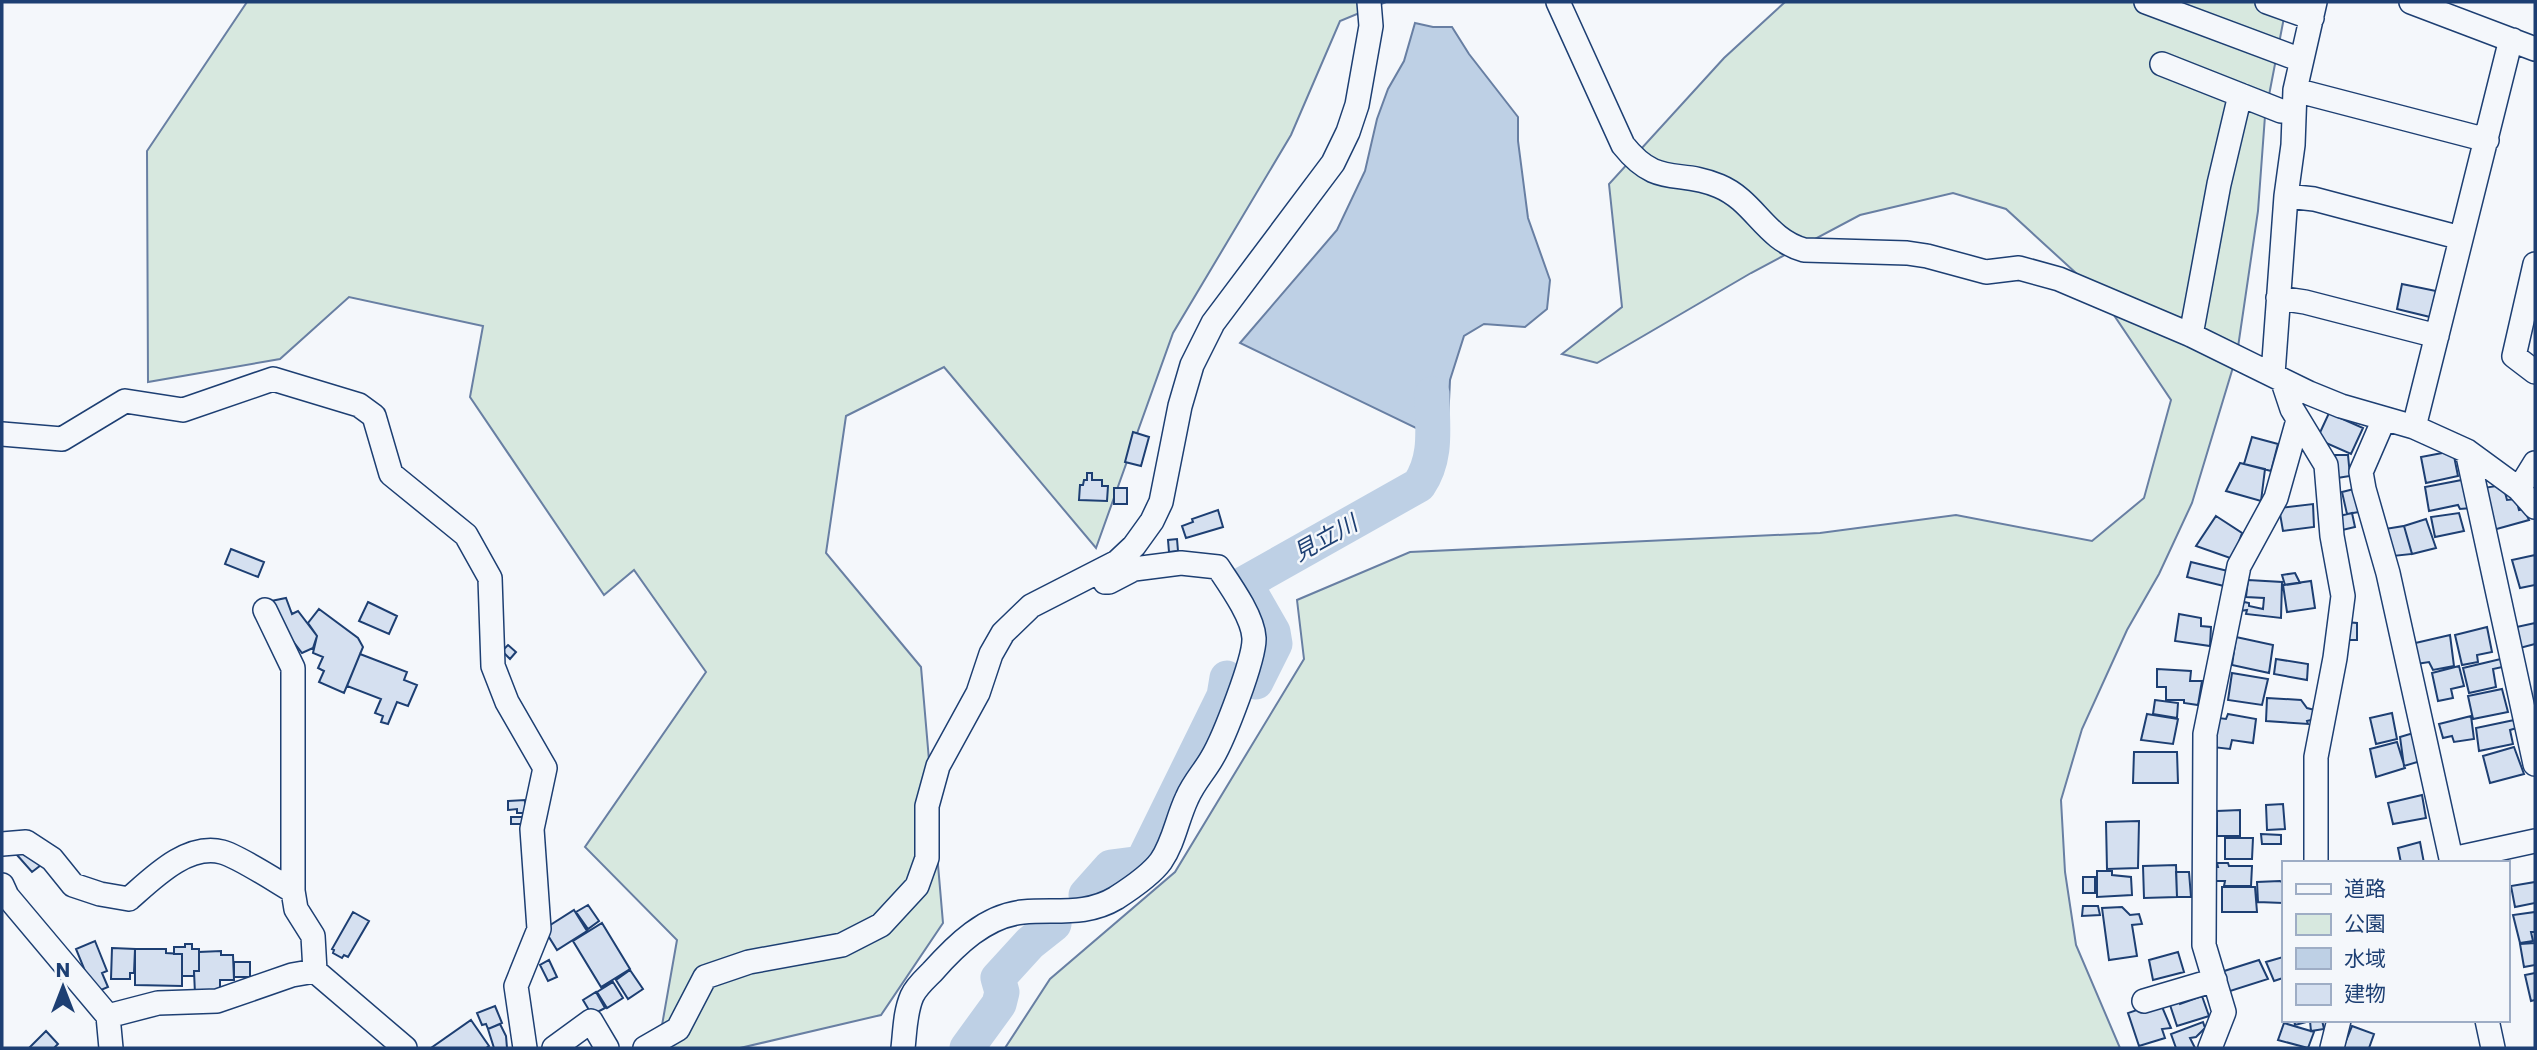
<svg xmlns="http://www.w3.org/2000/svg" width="2537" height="1050" font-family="Poppins,'Noto Sans JP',sans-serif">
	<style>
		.green { fill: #d7e8df; stroke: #687fa3; stroke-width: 2 }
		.water { fill: #bed0e5; stroke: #687fa3; stroke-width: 2 }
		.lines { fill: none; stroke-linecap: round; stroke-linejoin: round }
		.river { stroke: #bed0e5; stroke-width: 35 }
		.building { fill: #d5e0f0; stroke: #1d3f73; stroke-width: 2 }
		.minor-casing { stroke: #1d3f73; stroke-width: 26 }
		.minor { stroke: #f4f7fb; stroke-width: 23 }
		.labels { text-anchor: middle; stroke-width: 5; stroke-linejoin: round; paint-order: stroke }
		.water-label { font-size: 23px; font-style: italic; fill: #1d3f73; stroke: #f4f7fb }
	</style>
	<rect width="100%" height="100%" fill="#f4f7fb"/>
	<path class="green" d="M247,2H1386L1340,21L1291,135L1173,333L1096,548L944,367L846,416L826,553L921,667L943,923L881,1015L740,1048H658L677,940L585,847L706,672L634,570L604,595L470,397L483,326L349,297L280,359L148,382L147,151Z
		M1785,2H2287L2265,116L2258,211L2237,354L2192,503L2159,574L2127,630L2082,729L2061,800L2065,872L2076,945L2120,1048H1005L1050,979L1175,872L1304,659L1297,600L1410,552L1820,533L1956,515L2092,541L2144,498L2171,400L2101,296L2006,209L1953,193L1860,215L1751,273L1597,363L1562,354L1622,307L1609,184L1724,58Z"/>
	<path class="water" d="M1415,23L1433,27H1452L1469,54L1518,117V141L1528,218L1550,280L1547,309L1525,327L1484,324L1464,336L1450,380L1447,443L1240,343L1337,230L1365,171L1377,119L1388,89L1404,61Z"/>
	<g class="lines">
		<path class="river" d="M1256,682L1275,644L1273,632L1245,583L1419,485C1438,457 1432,426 1432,394
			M1086,895L1111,867L1142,863L1224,696L1227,678
			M967,1048L999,1004L1002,992L998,978L1030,943L1054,924"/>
	</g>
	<path class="building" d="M2402,284L2436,291L2430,317L2397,309Z
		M2329,413L2363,428L2351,454L2317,439Z
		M1133,432L1149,437L1141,466L1125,462Z
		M2252,437L2278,444L2271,471L2244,464Z
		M2453,451L2458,476L2426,483L2421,457Z
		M2335,455H2348L2350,476L2337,478Z
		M2240,463L2265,469L2261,501L2226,491Z
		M1087,473H1092V480H1102V486H1108L1107,501L1079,500L1080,485H1083L1084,480H1087Z
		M2467,479L2471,508L2460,509L2458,505L2429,511L2425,487Z
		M2503,485L2507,500L2516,499L2519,510L2524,509L2529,520L2493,530L2483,488Z
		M1114,488H1127V504H1114Z
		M2354,489L2359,512L2347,514L2342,492Z
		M2313,504L2314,527L2283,531L2279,508Z
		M1218,510L1223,527L1186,538L1182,526L1193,522L1192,519Z
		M2352,513L2355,527L2338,531L2335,517Z
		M2459,513L2464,531L2435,537L2431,517Z
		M2216,516L2242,533L2233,559L2196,546Z
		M2426,519L2436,548L2412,554L2404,526Z
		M2404,526L2412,554L2393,556L2385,529Z
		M1177,539L1178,551L1169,552L1168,540Z
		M231,549L264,562L258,577L225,564Z
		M2535,555V585L2520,588L2512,560Z
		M2191,562L2232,572L2228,587L2187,577Z
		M2295,573L2300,583L2285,585L2282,575Z
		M2248,580L2282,582L2281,618L2246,614L2247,610L2240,611L2244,602L2249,603V606L2263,609L2264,598L2246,597Z
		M2311,581L2315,608L2287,612L2283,585Z
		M286,598L292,614L298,611L317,636L313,648L302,653L276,619L271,601Z
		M368,602L397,616L389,634L359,621Z
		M319,609L358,638L363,647L344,693L319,682L324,671L318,668L323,657L313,653L317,636L308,623Z
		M2179,614L2201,618V626L2211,627L2210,646L2175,641Z
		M2345,622L2357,623V640H2346Z
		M2535,623V644L2516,649L2512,628Z
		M2487,627L2492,652L2477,655L2478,662L2462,665L2455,635Z
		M2450,635L2454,666L2433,670L2429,662L2416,664L2411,644Z
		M2236,637L2273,645L2269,673L2232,665Z
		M508,645L516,652L510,659L502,651Z
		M360,654L407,672L404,680L417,685L408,706L397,702L388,724L381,722L383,716L375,713L381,699L347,686Z
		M2505,658L2507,666L2493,669L2496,687L2469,693L2463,668Z
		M2276,659L2308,664L2307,680L2274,674Z
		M2459,666L2464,686L2451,689L2453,698L2438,701L2432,673Z
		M2157,669L2191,671L2190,681H2202L2198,705L2184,703V700H2166V687H2157Z
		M2232,673L2268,679L2262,705L2228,700Z
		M2502,689L2508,712L2473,719L2468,696Z
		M2267,698L2301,700L2307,708L2315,710V719L2307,721L2308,724L2266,721Z
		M2155,700L2178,703L2177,718L2153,714Z
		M2392,713L2397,739L2376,744L2370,718Z
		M2147,714L2178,719L2173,744L2141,740Z
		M2228,714L2256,719L2253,743L2232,740L2230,749L2212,747L2219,718L2226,719Z
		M2471,716L2474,739L2454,742L2452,736L2443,738L2439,724Z
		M2519,719L2520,727L2510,730L2513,744L2479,751L2476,728Z
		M2420,731L2424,760L2404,766L2400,737Z
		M2397,742L2405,768L2376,777L2370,749Z
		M2514,747L2524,774L2490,783L2483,756Z
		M2134,752H2177L2178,783H2133Z
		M2422,795L2426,818L2393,824L2388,803Z
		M525,800L526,813H517V809L508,810V801Z
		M2283,804L2285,829L2267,830L2266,805Z
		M2240,810V836H2217V811Z
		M511,817H523L524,824H511Z
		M2139,821L2138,868L2107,869L2106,822Z
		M2261,834L2281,835V844H2262Z
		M2225,838H2253L2252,859H2225Z
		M2420,842L2424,863H2401L2398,848Z
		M26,847L41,865L32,872L17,855Z
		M2217,863H2228L2229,866H2252L2251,886H2224L2225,881H2211V867H2218Z
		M2176,865L2177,897L2144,898L2143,866Z
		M2097,871H2112V875L2131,877L2132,895L2097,897Z
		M2176,872H2189L2191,897H2177Z
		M2083,877H2095V893H2083Z
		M2280,881L2283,883V903L2258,902L2257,882Z
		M2535,882V903L2515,907L2511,886Z
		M2222,887H2255L2257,912H2222Z
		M588,905L599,921L588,929L576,912Z
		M2083,906H2098L2100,915L2082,916Z
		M2122,907L2130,915L2139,914L2142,924L2132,925L2137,956L2109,960L2102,908Z
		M574,910L587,931L557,950L544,929Z
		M353,912L369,921L348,957L344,955L342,958L333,953L334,950L332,949Z
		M2535,912V932H2531L2533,941L2520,943L2513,915Z
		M602,923L630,969L601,987L573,941Z
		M95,941L107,971L102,973L108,987L94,993L76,949Z
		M2535,943V965L2524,967L2520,944Z
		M185,944H192V949H199V971H194V976H182V954H174V947H185Z
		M112,948L135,949L134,973H130V979H111Z
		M135,949H166V953L182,954V986L135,985Z
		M221,951V955H233L234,980H220V994H195L194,971H199V952Z
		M2178,952L2184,972L2153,980L2149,960Z
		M2283,957V978L2274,981L2266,962Z
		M549,960L557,977L548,981L540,965Z
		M2259,960L2268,979L2227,992L2221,972Z
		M234,962H250V977H234Z
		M630,970L643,989L628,999L616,980Z
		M2535,973V1000L2531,1001L2525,975Z
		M613,982L623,998L607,1008L597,992Z
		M596,992L605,1008L592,1015L583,1000Z
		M2202,996L2209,1016L2177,1026L2169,1002L2178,999L2180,1004Z
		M2160,1002L2171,1028L2162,1029L2165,1038L2139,1046L2128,1013Z
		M495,1006L502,1023L488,1029L486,1024L482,1025L477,1013Z
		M471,1020L489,1046L486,1048H431Z
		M2294,1020H2322L2324,1029L2311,1031L2310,1021L2295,1025Z
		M2203,1022L2205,1028L2196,1037L2190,1038L2195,1048H2176L2171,1034Z
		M2284,1023L2314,1032L2308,1048L2278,1040Z
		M500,1024L506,1036L507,1048H494L488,1029Z
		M2352,1026L2374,1034L2369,1048H2343Z
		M46,1031L58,1044L54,1048H29Z"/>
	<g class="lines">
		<defs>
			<path id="minor" d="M1558,2L1623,145C1658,189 1678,168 1719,186C1755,201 1765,239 1804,250L1907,253L1927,256L1986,272L2019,268L2059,279L2191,335L2309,393L2341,406L2414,427L2467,451L2519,489L2535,507
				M2146,2L2301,60
				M2267,2L2312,18
				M2411,2L2535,49
				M2162,64L2281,111H2293
				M2295,90L2487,140
				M2286,196L2314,199L2461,238
				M2535,264L2514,356L2535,372
				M2278,298L2305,302L2437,336
				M2191,335L2219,184L2240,95
				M2273,374L2286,196L2293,145L2295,90L2315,2
				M2283,382L2292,409L2326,465L2332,536L2343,596L2335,658L2316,757V863
				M2384,419L2361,472L2364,489L2388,573L2452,863
				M2414,427L2508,51L2513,40
				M2,434L62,439L125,401L183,410L273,379L359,405L374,416L391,474L466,535L490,578L493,666L507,702L545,768L532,829L539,929L516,986L525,1048
				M2467,451L2535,764
				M2519,489L2535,463
				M265,610L293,668V891L296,909L313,936L315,971L405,1048
				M2,844L26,842L52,859L73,885L100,894L129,899C153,878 187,843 222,852C238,856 276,881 293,891
				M2452,859L2535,841
				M2,885L7,896L108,1016L111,1048
				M2144,1001L2215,980
				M108,1016L158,1003L217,1001L292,975L315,971
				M2487,1020L2493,1048
				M554,1048L591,1021L607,1048
				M645,1048L678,1029L705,977L749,962L842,945L881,925L917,886L927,858V806L938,766L978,693L991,654L1003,633L1031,606L1117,562L1134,546L1152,521L1161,502L1180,406L1192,365L1213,323L1333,163L1348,132L1357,105L1371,26L1369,2
				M903,1048C905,1031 905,1012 912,996C916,987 925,979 932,972C956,945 985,916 1023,912C1056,909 1086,916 1116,898C1130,889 1151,875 1161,861C1174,842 1177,819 1187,798C1194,782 1204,772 1212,758C1224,738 1255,658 1254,638C1253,617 1230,585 1218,567L1181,563L1134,569L1109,582H1105
				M2210,1048L2224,1012L2204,945L2205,734L2239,566L2276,498L2298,420
				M2332,1048L2339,1020"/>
		</defs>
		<use href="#minor" class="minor-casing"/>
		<use href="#minor" class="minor"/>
	</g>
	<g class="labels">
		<g class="water-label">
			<text transform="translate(1325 538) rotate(-29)" y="8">見立川</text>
		</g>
	</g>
	<rect width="2537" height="1050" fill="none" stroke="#1d3f73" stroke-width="7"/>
	<rect x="2282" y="861" width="228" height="161" fill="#f4f7fb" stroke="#9eadc5" stroke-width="2"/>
	<rect x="2296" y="884" width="35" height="10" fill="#f4f7fb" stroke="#9eadc5" stroke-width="2"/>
	<text x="2344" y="896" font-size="21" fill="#1d3f73">道路</text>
	<rect x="2296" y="914" width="35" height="21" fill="#d7e8df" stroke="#9eadc5" stroke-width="2"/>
	<text x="2344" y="931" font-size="21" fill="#1d3f73">公園</text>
	<rect x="2296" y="948" width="35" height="21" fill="#bed0e5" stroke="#9eadc5" stroke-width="2"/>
	<text x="2344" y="966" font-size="21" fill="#1d3f73">水域</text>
	<rect x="2296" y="984" width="35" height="21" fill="#d5e0f0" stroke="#9eadc5" stroke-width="2"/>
	<text x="2344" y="1001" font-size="21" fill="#1d3f73">建物</text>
	<g transform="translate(63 987)" stroke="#f4f7fb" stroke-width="5" paint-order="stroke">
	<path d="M0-5L12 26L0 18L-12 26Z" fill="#1d3f73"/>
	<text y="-10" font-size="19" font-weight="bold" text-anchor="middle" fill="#1d3f73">N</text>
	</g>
</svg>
